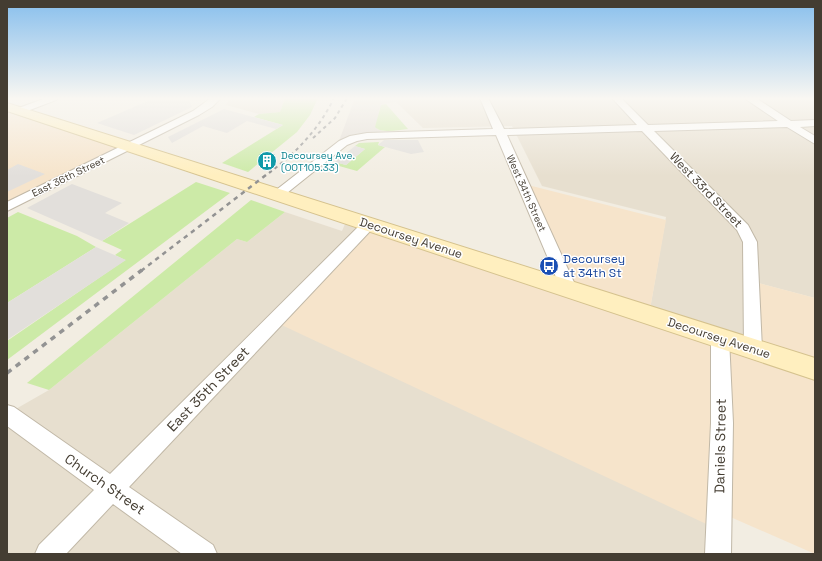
<svg xmlns="http://www.w3.org/2000/svg" width="822" height="561" font-family="'Space Grotesk',sans-serif">
	<style>
		.residential { fill: #e7dfcf }
		.commercial { fill: #f6e4cb }
		.industrial { fill: #e4ded7 }
		.green { fill: #cceaa7 }
		.parking { fill: #e2dfdb }
		.lines { fill: none; stroke-linecap: round; stroke-linejoin: round }
		.street-casing { stroke: #c1b8a7; stroke-width: 2 }
		.secondary-casing { stroke: #d5c28e; stroke-width: 2 }
		.street { fill: #fff; fill-rule: evenodd }
		.secondary { fill: #ffefbf; fill-rule: evenodd }
		.rail-far2 { stroke: #939393; stroke-width: 2; stroke-dasharray: 3.5 3.5; stroke-linecap: butt }
		.rail-far1 { stroke: #939393; stroke-width: 2.5; stroke-dasharray: 4.5 4.5; stroke-linecap: butt }
		.rail { stroke: #939393; stroke-width: 3.5; stroke-dasharray: 5.5 5.5; stroke-linecap: butt }
		.labels { text-anchor: middle; stroke-width: 3; stroke-linejoin: round; paint-order: stroke }
		.far-culture-label { font-size: 10px; fill: #0d838f; stroke: #fff; text-anchor: start }
		.far-street-label { font-size: 10px; fill: #443d32; stroke: #fff }
		.street-label { font-size: 12px; fill: #443d32; stroke: #fff }
		.transit-label { font-size: 12px; fill: #164399; stroke: #fff; text-anchor: start }
		.near-street-label { font-size: 14px; fill: #443d32; stroke: #fff }
	</style>
	<rect width="100%" height="100%" fill="#f2ede2"/>
	<path class="residential" d="M230,98H285L280,112L259,114L226,105Z
		M392,98H815V298L751,281L753,349L649,315L666,217L542,186L512,126L423,128Z
		M285,212L342,231L348,217L717,529L718,554H7V414L49,390L237,239L247,242Z"/>
	<path class="commercial" d="M7,107L130,146L7,203Z
		M524,184L666,220L649,315L753,349L751,281L815,298V554L719,512L717,529L273,321L369,224L569,288Z"/>
	<path class="industrial" d="M355,98H392L396,102L383,104L379,110L377,129L384,131L350,136L339,141Z"/>
	<path class="green" d="M285,98H318L310,115L297,132L248,172L222,163L283,125L254,117L259,114L280,112Z
		M386,104L408,129C398,130 382,134 375,127L381,105Z
		M379,142L378,145L385,147L357,171L332,164L335,162L346,165L365,149L355,146L359,143Z
		M196,182L230,193L7,360V341L125,260L115,255L122,250L102,241Z
		M251,200L285,212L247,242L237,239L49,390L27,383Z
		M18,212L77,236L96,247L7,303V218Z"/>
	<path class="parking" d="M150,100L190,101L192,107L134,135L97,123Z
		M224,109L283,125L276,129L247,121L227,133L203,126L172,143L168,137Z
		M384,140H418L424,152L411,154L378,145Z
		M355,146L365,149L346,165L335,162Z
		M18,164L45,174L7,192V170Z
		M72,184L122,203L105,213L129,223L102,241L27,208Z
		M96,247L126,260L7,340V303Z"/>
	<g class="lines">
		<defs>
			<path id="street" d="M46,98H58L56,100L22,113L19,114L14,111L16,109Z
				M211,98H221L212,107L199,115L7,211V202L193,111Z
				M480,98H488L504,129L637,125L612,98H621L648,125L778,121L747,100L746,98H756L791,121L815,120V126L800,127L815,136V144L787,127L654,131L748,225L757,242L762,349L760,354L753,356L746,354L744,349L743,242L737,230L642,131L507,135L577,289L575,293L569,295L563,293L561,289L496,135L367,139L357,141L347,145L282,197H272L271,194L339,141L350,136L367,133L493,129Z
				M369,220L374,221L376,224L374,227L129,487L213,545L217,554H182L113,504L66,554H35L39,545L94,490L7,426V405L14,407L110,474L364,221Z
				M720,331L726,333L729,338L733,423L731,554H705L711,423V338L714,333Z"/>
			<path id="secondary" d="M7,103L815,358V380L7,111Z"/>
		</defs>
		<use href="#street" class="street-casing"/>
		<use href="#secondary" class="secondary-casing"/>
		<use href="#street" class="street"/>
		<use href="#secondary" class="secondary"/>
		<path class="rail-far2" d="M313,138L335,118L347,98
			M269,173C296,153 319,129 334,98"/>
		<path class="rail-far1" d="M141,271L270,172"/>
		<path class="rail" d="M7,373L142,270"/>
	</g>
	<linearGradient id="sky" x2="0" y2="1"><stop stop-color="#88bfed"/><stop offset="0.56" stop-color="#f9f7f2"/><stop offset="1" stop-color="#f9f7f2" stop-opacity="0"/></linearGradient>
	<rect width="822" height="176" fill="url(#sky)"/>
	<defs>
		<symbol id="building-disc" viewBox="-11 -11 22 22"><circle r="9.5" fill="#0f9aa8" stroke="#fff"/><path d="M-4-6H4V6H1V3H-1V6H-4ZM-2.5-4.3h1.7v1.8h-1.7ZM.8-4.3h1.7v1.8H.8ZM-2.5-1h1.7V.8h-1.7ZM.8-1h1.7V.8H.8Z" fill="#fff"/></symbol>
		<symbol id="bus-disc" viewBox="-11 -11 22 22"><circle r="9.5" fill="#1a4fb4" stroke="#fff"/><path d="M-5-6H5V4H4V6H2V4H-2V6H-4V4H-5ZM-3.5-4V0h7V-4ZM-3.5 1.2v1.5H-2V1.2ZM2 1.2v1.5H3.5V1.2Z" fill="#fff"/></symbol>
	</defs>
	<g fill-rule="evenodd">
		<use href="#building-disc" x="256" y="150" width="22" height="22"/>
		<use href="#bus-disc" x="538" y="255" width="22" height="22"/>
	</g>
	<g class="labels">
		<g class="far-culture-label">
			<text x="281" y="159">Decoursey Ave.<tspan x="281" dy="12">(OOT105.33)</tspan></text>
		</g>
		<g class="far-street-label">
			<text transform="translate(68 176) rotate(-26)" y="4">East 36th Street</text>
			<text transform="translate(527 193) rotate(66)" y="4">West 34th Street</text>
		</g>
		<g class="street-label">
			<text transform="translate(706 190) rotate(46)" y="4">West 33rd Street</text>
			<text transform="translate(411 238) rotate(18)" y="4">Decoursey Avenue</text>
			<text transform="translate(719 338) rotate(18)" y="4">Decoursey Avenue</text>
		</g>
		<g class="transit-label">
			<text x="563" y="263">Decoursey<tspan x="563" dy="14">at 34th St</tspan></text>
		</g>
		<g class="near-street-label">
			<text transform="translate(208 389) rotate(-46)" y="5">East 35th Street</text>
			<text transform="translate(720 446) rotate(-89)" y="5">Daniels Street</text>
			<text transform="translate(105 484) rotate(35)" y="5">Church Street</text>
		</g>
	</g>
	<rect width="822" height="561" fill="none" stroke="#443d32" stroke-width="16"/>
</svg>
